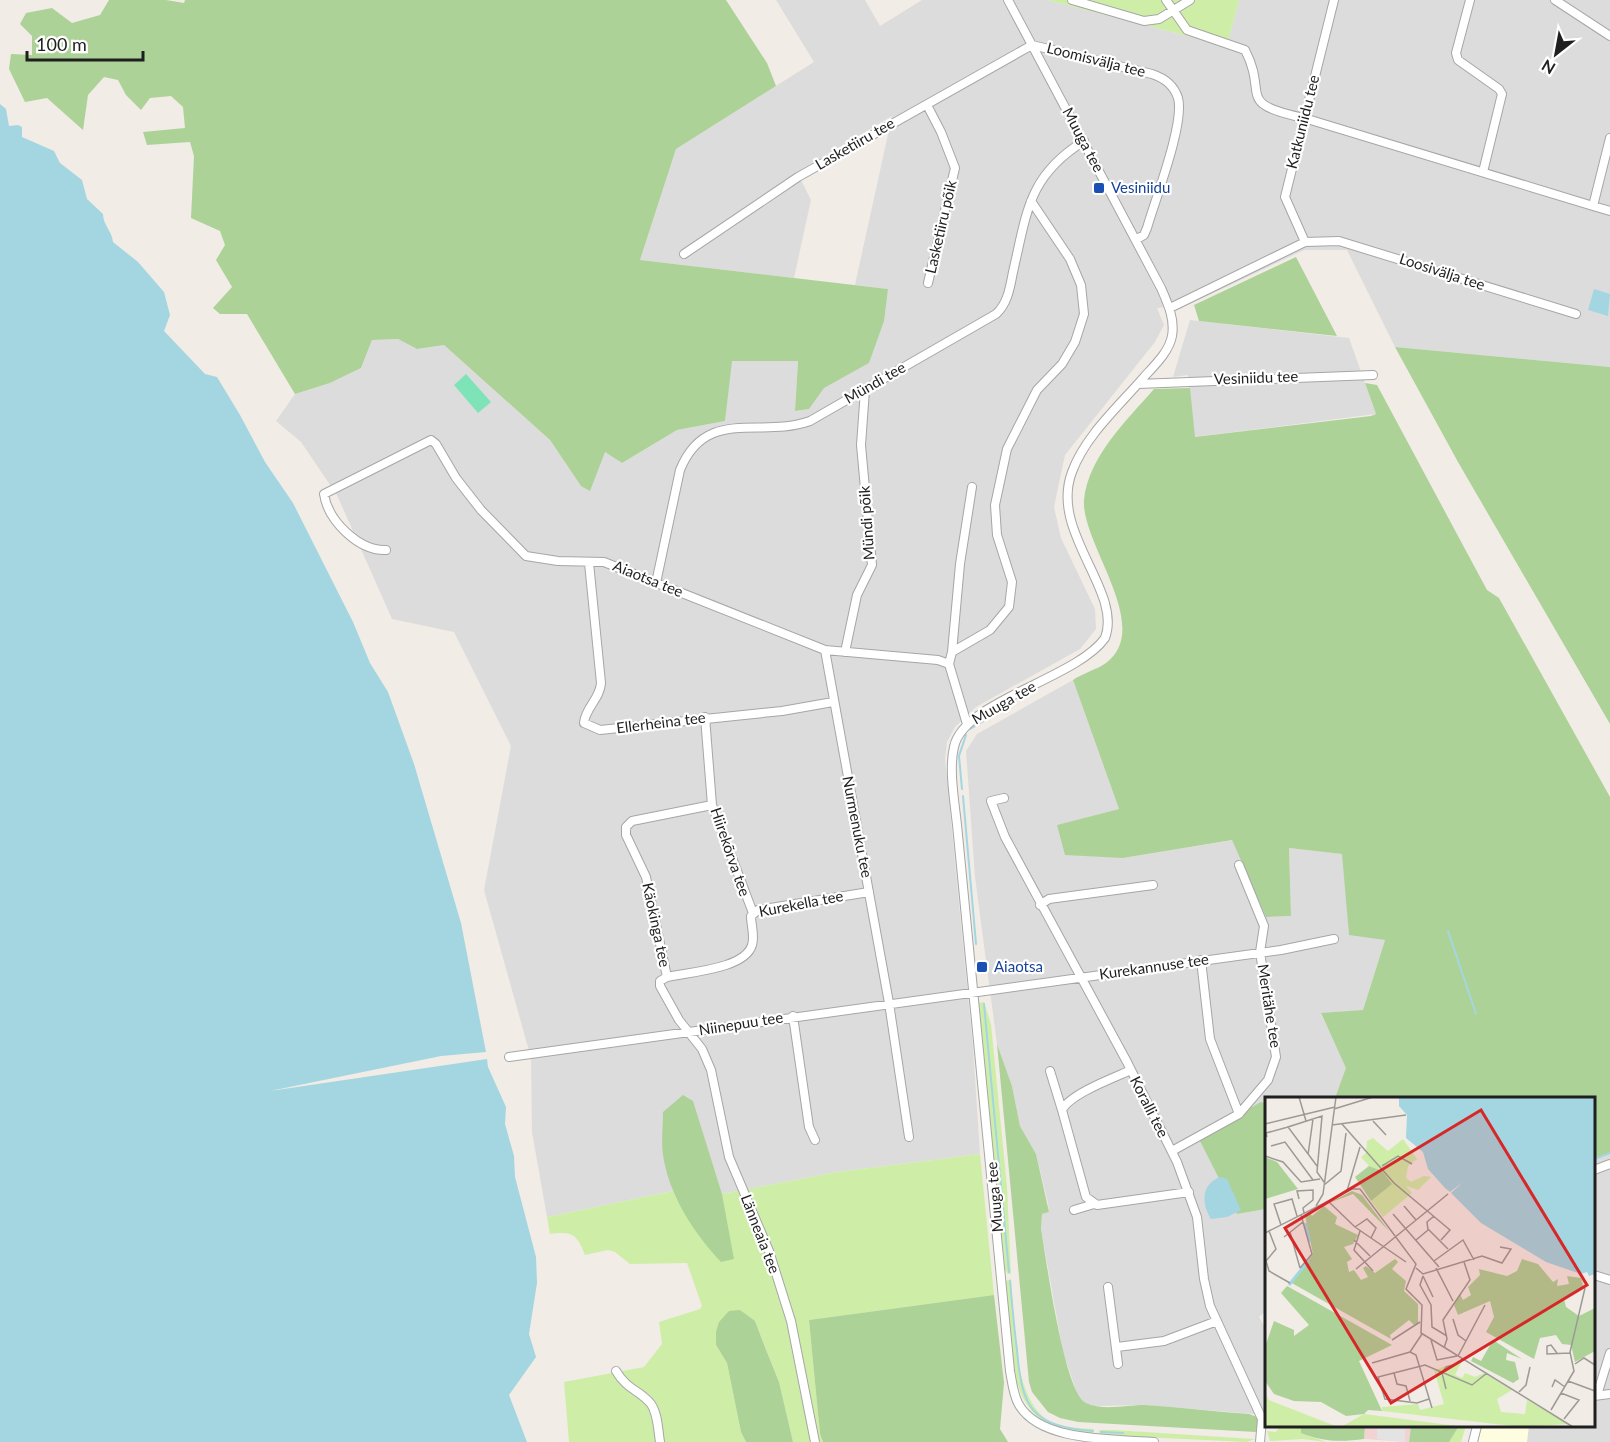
<svg xmlns="http://www.w3.org/2000/svg" width="1610" height="1442" font-family="Lato,sans-serif">
	<style>
		.residential { fill: #dddcdc }
		.commercial { fill: #f2d3d4 }
		.education { fill: #fffde0 }
		.grass { fill: #ceeea8 }
		.forest { fill: #acd297 }
		.pitch { fill: #7ee4b8 }
		.parking { fill: #e3e3e3 }
		.water { fill: #a3d6e1 }
		.lines { fill: none; stroke-linecap: round; stroke-linejoin: round }
		.stream { stroke: #a3d6e1; stroke-width: 2 }
		.minor-casing { stroke: #a6a6a6; stroke-width: 10 }
		.minor { stroke: #fff; stroke-width: 8 }
		.transit-dot { fill: #1a4fb4; stroke: #fff; stroke-width: 2 }
		.labels { text-anchor: middle; stroke-width: 4.5; stroke-linejoin: round; paint-order: stroke }
		.street-label { font-size: 15px; fill: #1f1f1f; stroke: #fff }
		.transit-label { font-size: 15px; fill: #164399; stroke: #fff; text-anchor: start }
		.inset-river { fill: none; stroke: #a3d6e1; stroke-width: 3 }
		.inset-road { fill: none; stroke: #9d9a96; stroke-width: 1.5 }
		.view { fill: #d62828; fill-opacity: 0.15; stroke: #d62828; stroke-width: 3 }
		.inset-edge { fill: none; stroke: #1f1f1f; stroke-width: 3 }
	</style>
	<rect width="100%" height="100%" fill="#f1ece5"/>
	<path class="residential" d="M776,0H865L880,26L922,0H1047L1227,46L1239,0H1610V367L1395,347L1347,250H1304L1190,304L1157,308L1164,325L1155,342L1065,455L1054,507L1061,538L1095,609L1096,629L1080,649L976,707L955,727L947,742L945,759L973,1047L980,1154L837,1172L722,1194L707,1150L663,1154L673,1191L547,1217L532,1132L531,1058L484,890L511,746L454,632L392,619L337,495L301,442L276,421L295,394L330,383L361,368L372,340L398,339L417,349L444,345L550,440L581,486L605,452L622,463L677,430L725,421L731,361H798L795,411L809,409L823,388L869,363L888,289L855,285L892,116L797,172L811,200L794,278L640,260L676,149L814,62Z
		M1190,320L1349,338L1376,414L1194,437L1188,375L1173,377Z
		M1073,680L1119,809L1058,825L1123,858L1233,840L1266,917L1291,916L1289,848L1343,854L1349,934L1385,940L1363,1010L1321,1014L1347,1068L1335,1098H1266V1103L1261,1102L1237,1214L1266,1209V1311L1259,1317L1266,1329V1415L1145,1405L1094,1406L1084,1403L1078,1396L1063,1352L1041,1229L1042,1214L1049,1212L1048,1203L1036,1154L1020,1126L1012,1086L997,1044L975,877L966,751L977,734Z
		M1610,1154V1442H1474L1472,1426H1594V1160Z"/>
	<path class="commercial" d="M1365,1426H1411L1409,1442L1364,1439Z"/>
	<path class="education" d="M1482,1426H1529L1527,1442H1478Z"/>
	<path class="grass" d="M1047,0H1239L1227,46Z
		M984,1002L991,1024L1007,1187L1011,1274H1008L1005,1270L978,1003Z
		M980,1154L994,1295L809,1320L820,1434L823,1442H793L779,1382L755,1321L716,1345L727,1363L741,1432L746,1442H569L564,1382L644,1367L662,1344L659,1322L700,1309L702,1306L687,1263L630,1264L615,1252L608,1250L585,1255C577,1234 572,1231 550,1234L547,1217L673,1191L681,1207L724,1209L722,1194L837,1172Z
		M1011,1279C1015,1320 1011,1403 1053,1423C1065,1429 1081,1428 1094,1429L1093,1434C1000,1434 1013,1350 1006,1281Z
		M1280,1426H1301V1433L1326,1442L1303,1439L1270,1441L1267,1431L1276,1432Z
		M1459,1426H1466L1461,1442H1449Z
		M1099,1430H1113L1255,1439L1247,1442L1100,1435Z"/>
	<path class="forest" d="M109,0H166L184,3L185,0H726L767,63L776,86L676,149L640,260L888,289L884,321L869,363L824,388L809,409L795,411L798,361H732L725,421L677,430L622,463L605,452L590,491L581,486L550,440L444,345L417,349L398,339L372,340L361,368L330,383L295,394L247,314H220L213,308L232,287L216,260L225,245L220,231L191,218L194,156L190,142L147,145L143,132L185,128L183,107L171,96L150,98L141,110L126,95L118,80L104,77L88,95L83,130L47,98L25,102L9,69L11,54L32,55V36L20,24L26,13L52,8L72,23L100,15Z
		M1296,257L1337,336L1199,321L1194,305Z
		M1395,347L1610,367V724L1458,462Z
		M1365,383L1377,385L1487,590L1499,598L1610,797V1154L1594,1160V1098H1335L1346,1068L1321,1013L1363,1010L1385,940L1349,935L1342,854L1289,848L1291,916L1266,917L1232,840L1123,858L1065,855L1057,825L1119,809L1073,680C1083,673 1096,670 1106,663C1154,627 1081,544 1084,500C1088,457 1127,420 1154,389L1190,388L1195,437L1371,416L1376,414Z
		M997,1044L1012,1086L1020,1126L1036,1154L1049,1212L1042,1214L1041,1229C1046,1257 1064,1393 1086,1403C1102,1411 1127,1405 1145,1405C1180,1407 1215,1412 1249,1414L1257,1417L1259,1423L1256,1432L1078,1422L1060,1418L1048,1412L1032,1392L1029,1382Z
		M683,1095L693,1101L722,1194L734,1259L721,1262C693,1232 669,1195 663,1155C661,1141 663,1126 663,1112Z
		M1261,1102L1266,1103V1209L1237,1214L1198,1137Z
		M994,1295L1004,1383L1000,1429L1008,1442H823L820,1434L809,1320Z
		M740,1310L755,1321L765,1347L779,1382L793,1442H746L741,1432L727,1363L716,1345V1332L719,1322L729,1311Z
		M1301,1426H1365L1364,1439C1341,1442 1323,1442 1301,1433Z
		M1411,1426H1459L1449,1442H1409Z"/>
	<path class="pitch" d="M466,374L491,402L478,413L454,385Z"/>
	<path class="parking" d="M1377,1426L1405,1428V1442L1377,1439Z"/>
	<path class="water" d="M0,104L6,109L9,126L18,125L22,127V137L54,151L60,163L82,180L87,199L103,214C103,225 112,231 113,242L138,262L164,292L170,315L164,331L205,374L217,377L240,415L265,462L293,503L353,622L370,663L388,692L414,764L461,923L486,1052L441,1056L270,1091L487,1059L488,1067L506,1107L505,1124L514,1156L515,1177L536,1257L537,1283L529,1334L536,1357L509,1395L527,1442H0Z
		M1594,289L1610,294L1608,316L1588,310Z
		M1221,1177L1227,1179L1241,1210L1227,1217L1211,1219C1201,1204 1201,1183 1221,1177Z"/>
	<g class="lines">
		<path class="stream" d="M970,729L1004,709
			M962,789L959,756L966,735
			M963,796L976,944
			M1448,931L1476,1014
			M984,1004L1009,1272
			M1594,1159L1610,1153
			M1010,1281C1012,1304 1014,1327 1017,1350C1022,1408 1031,1426 1093,1431
			M1101,1432L1123,1433"/>
		<defs>
			<path id="minor" d="M1008,0L1161,288C1168,304 1175,319 1172,336C1169,352 1154,366 1144,377C1119,406 1085,436 1072,472C1049,532 1123,591 1105,638C1076,679 963,701 954,747C948,771 956,809 958,835L1010,1371C1012,1381 1013,1393 1018,1403C1038,1442 1113,1439 1154,1442
				M1072,0L1144,21L1159,19L1190,0
				M1166,0L1187,30L1245,50C1269,96 1234,103 1304,118L1593,206L1610,138
				M1470,0L1456,53L1458,60L1499,89L1502,94L1483,172
				M1555,0L1610,36
				M1032,45L1152,74C1164,78 1174,85 1178,98C1185,123 1155,200 1147,228L1144,235L1137,239
				M927,105L941,132L955,168L928,283
				M1593,206L1610,211
				M1305,242L1285,197L1334,0
				M684,254L798,177L1032,45
				M1170,308L1305,242L1339,241L1576,314
				M1138,384L1373,375
				M386,550C359,551 328,521 324,494L431,440L436,444L456,478L481,510L526,556L558,561L604,562L825,650L938,660L949,664L967,724
				M589,563L601,683C600,699 585,708 584,723L600,730L782,711L833,702
				M656,583L680,470C706,406 760,439 810,421L996,314C1008,303 1010,287 1013,272C1027,212 1028,176 1084,141
				M825,650L889,1003L909,1137
				M845,652L857,595L872,565L861,445L865,390
				M952,652L990,630L1009,607L1012,582L997,535L995,505L1007,449L1037,390L1062,364L1075,342L1084,314L1081,285L1070,259L1031,201
				M949,664L952,652L960,564L972,487
				M705,717L712,805L753,913
				M1004,798L991,801L1005,837L1127,1062L1177,1162L1197,1217L1204,1279L1210,1306L1262,1419L1260,1442
				M712,805L632,821L626,827V835L646,877L667,977L660,981V986L679,1020L702,1049L711,1070L729,1157L769,1251L791,1321L815,1442
				M1040,905L1049,899L1153,885
				M1201,960L1210,1039L1239,1114
				M667,977C689,972 745,969 752,945C755,936 751,925 751,916L758,910L869,892
				M793,1016L809,1127L815,1140
				M509,1057L1281,950L1334,939
				M1131,1070C1113,1078 1070,1094 1062,1110L1086,1197L1097,1205L1189,1192
				M1050,1071L1062,1110
				M1172,1151L1239,1114L1268,1080L1276,1057L1260,952L1264,926L1239,865
				M1594,1170L1610,1164
				M1074,1210L1094,1204
				M1594,1275L1610,1280
				M1108,1287L1118,1364
				M1117,1347L1164,1341L1217,1321
				M616,1371C627,1390 640,1390 651,1404C658,1414 658,1430 660,1442
				M1597,1395L1610,1353
				M1594,1396L1610,1394
				M1473,1442L1477,1426"/>
		</defs>
		<use href="#minor" class="minor-casing"/>
		<use href="#minor" class="minor"/>
	</g>
	<g class="transit-dot">
		<rect x="1093" y="182" width="12" height="12" rx="3"/>
		<rect x="976" y="961" width="12" height="12" rx="3"/>
	</g>
	<g class="labels">
		<g class="street-label">
			<text transform="translate(1096 60) rotate(14)" y="5">Loomisvälja tee</text>
			<text transform="translate(1303 122) rotate(-76)" y="5">Katkuniidu tee</text>
			<text transform="translate(1083 140) rotate(62)" y="5">Muuga tee</text>
			<text transform="translate(855 144) rotate(-30)" y="5">Lasketiiru tee</text>
			<text transform="translate(941 227) rotate(-77)" y="5">Lasketiiru põik</text>
			<text transform="translate(1442 272) rotate(18)" y="5">Loosivälja tee</text>
			<text transform="translate(1256 378) rotate(-2)" y="5">Vesiniidu tee</text>
			<text transform="translate(875 383) rotate(-30)" y="5">Mündi tee</text>
			<text transform="translate(867 523) rotate(-94)" y="5">Mündi põik</text>
			<text transform="translate(648 579) rotate(22)" y="5">Aiaotsa tee</text>
			<text transform="translate(1004 703) rotate(-30)" y="5">Muuga tee</text>
			<text transform="translate(661 723) rotate(-7)" y="5">Ellerheina tee</text>
			<text transform="translate(857 827) rotate(79)" y="5">Nurmenuku tee</text>
			<text transform="translate(730 852) rotate(71)" y="5">Hiirekõrva tee</text>
			<text transform="translate(801 904) rotate(-11)" y="5">Kurekella tee</text>
			<text transform="translate(656 925) rotate(78)" y="5">Käokinga tee</text>
			<text transform="translate(1154 967) rotate(-8)" y="5">Kurekannuse tee</text>
			<text transform="translate(1269 1006) rotate(81)" y="5">Meritähe tee</text>
			<text transform="translate(741 1024) rotate(-9)" y="5">Niinepuu tee</text>
			<text transform="translate(1149 1107) rotate(63)" y="5">Koralli tee</text>
			<text transform="translate(995 1197) rotate(-95)" y="5">Muuga tee</text>
			<text transform="translate(760 1234) rotate(69)" y="5">Länneaia tee</text>
		</g>
		<g class="transit-label">
			<text x="1111" y="193">Vesiniidu</text>
			<text x="994" y="972">Aiaotsa</text>
		</g>
	</g>
	<g transform="translate(1265 1097)">
		<rect width="330" height="330" fill="#f1ece5"/>
		<path d="M108,41L123,54L138,42L152,62L143,69L141,81L146,85L159,79L166,80L153,93L141,89L147,96L118,120L106,104L126,87L117,74L104,69L96,60L101,56L102,44ZM197,264L190,278L197,281L200,276L210,280L219,276L247,293L232,302L236,315L260,317L262,303L303,327L257,330L117,314V310L153,307L155,313L179,307L169,273ZM0,296L4,303L73,330H0ZM99,317L200,330H76Z" fill="#ceeea8"/>
		<path d="M0,60L12,65L33,92L0,102ZM104,69L117,74L127,87L106,104L90,80ZM87,94L97,98L124,134L88,97L64,106ZM59,109L72,120L70,127L93,138L88,147L79,150L87,162L82,165L84,175L89,173L96,183L103,180L98,171L101,169L110,176L130,162L133,165L127,172L141,184L139,194L153,207V226L149,228L144,223L125,238L126,242L25,185L48,157L40,118L45,116L47,119ZM257,162L273,167L288,185L293,182L292,189L304,187L302,179L316,181L318,189L299,202L301,210L314,219L330,211V254L310,265L306,248L297,247L291,238L275,241L269,262L221,235L229,220L225,204L193,218L189,208L195,197L198,203L206,198L203,190L215,178L214,172L242,179L252,174ZM22,189L127,248L94,264L117,314L103,313L99,317L81,319L56,305L29,304L9,297L0,284V250L9,224L29,233V239L44,228L16,196ZM228,243L257,262L242,256L241,263L250,265L254,282L248,286L206,264L208,260L216,264Z" fill="#acd297"/>
		<path d="M134,0H330V177L324,179L322,175L316,177L281,165L216,126L186,96L198,85L185,95L180,91L163,72L158,55L141,41L142,18L134,9Z" fill="#a3d6e1"/>
		<path class="inset-river" d="M40,126L45,145M24,188L44,163"/>
		<path class="inset-road" d="M34,0L41,24M69,12L108,0M108,24L121,38M0,27L70,10M77,27L129,86L185,133L176,143M67,28L141,18M2,40L1,36L23,30M6,49L20,45L48,83M43,58L48,22M0,59L18,65L36,85L55,82M52,69L23,30L57,19L52,75L59,85M117,69L133,59L147,67M59,88L76,74L81,36M82,94L95,50M34,102L32,94L48,93V103L38,111L39,116M63,104L90,130L141,165M51,109L58,97L71,0M139,109L151,123M128,117L174,170M16,128L9,107L27,102L32,119M90,130L102,122L111,131L106,141M163,132L183,152M4,134L11,152L1,164L4,174L25,186M95,134L89,153L108,174M25,135L35,171M0,136L87,92H95L151,167L141,192L157,208L156,236L308,330M19,140L38,125M89,143L105,159M151,143L163,133L162,125L169,119M169,164L198,143L209,163M35,171L47,157L36,118M151,171L158,177L217,159L237,166L246,152L235,150M171,171L188,204M91,172L183,97M158,179L155,188L166,208L167,230L182,239M158,179L168,200M188,222L193,238L201,244M127,243L155,225M166,243L172,263L192,259M179,251L182,242L178,223L205,183L199,165M145,255L151,258L167,311M145,255L157,237M292,256L286,248L282,249V257L305,256M193,259L220,208M107,266L145,255M310,267L319,261L330,268M129,276L132,287L141,289L145,304M303,284L330,294M287,290L290,283L300,290M181,292L177,276L181,270L192,267M254,295L261,288L265,270M296,296L314,303L299,322M164,302L152,306L120,302L113,280L160,268L207,288L222,276M286,313L309,274L305,255L320,191"/>
		<path class="view" d="M216,13L322,188L126,306L20,131Z"/>
		<rect width="330" height="330" class="inset-edge"/>
	</g>
	<g transform="translate(1556 54) rotate(211)" stroke="#ffffff" stroke-width="4.5" paint-order="stroke">
	<path d="M0-4.5L10 22L0 15L-10 22Z" fill="#1f1f1f"/>
	<text y="-9" font-size="16" font-weight="bold" text-anchor="middle" fill="#1f1f1f">N</text>
	</g>
	<path d="M27 51v9h116v-9" fill="none" stroke="#1f1f1f" stroke-width="3"/>
	<text x="36" y="51" font-size="18" fill="#1f1f1f" stroke="#ffffff" stroke-width="4.5" paint-order="stroke">100 m</text>
</svg>
